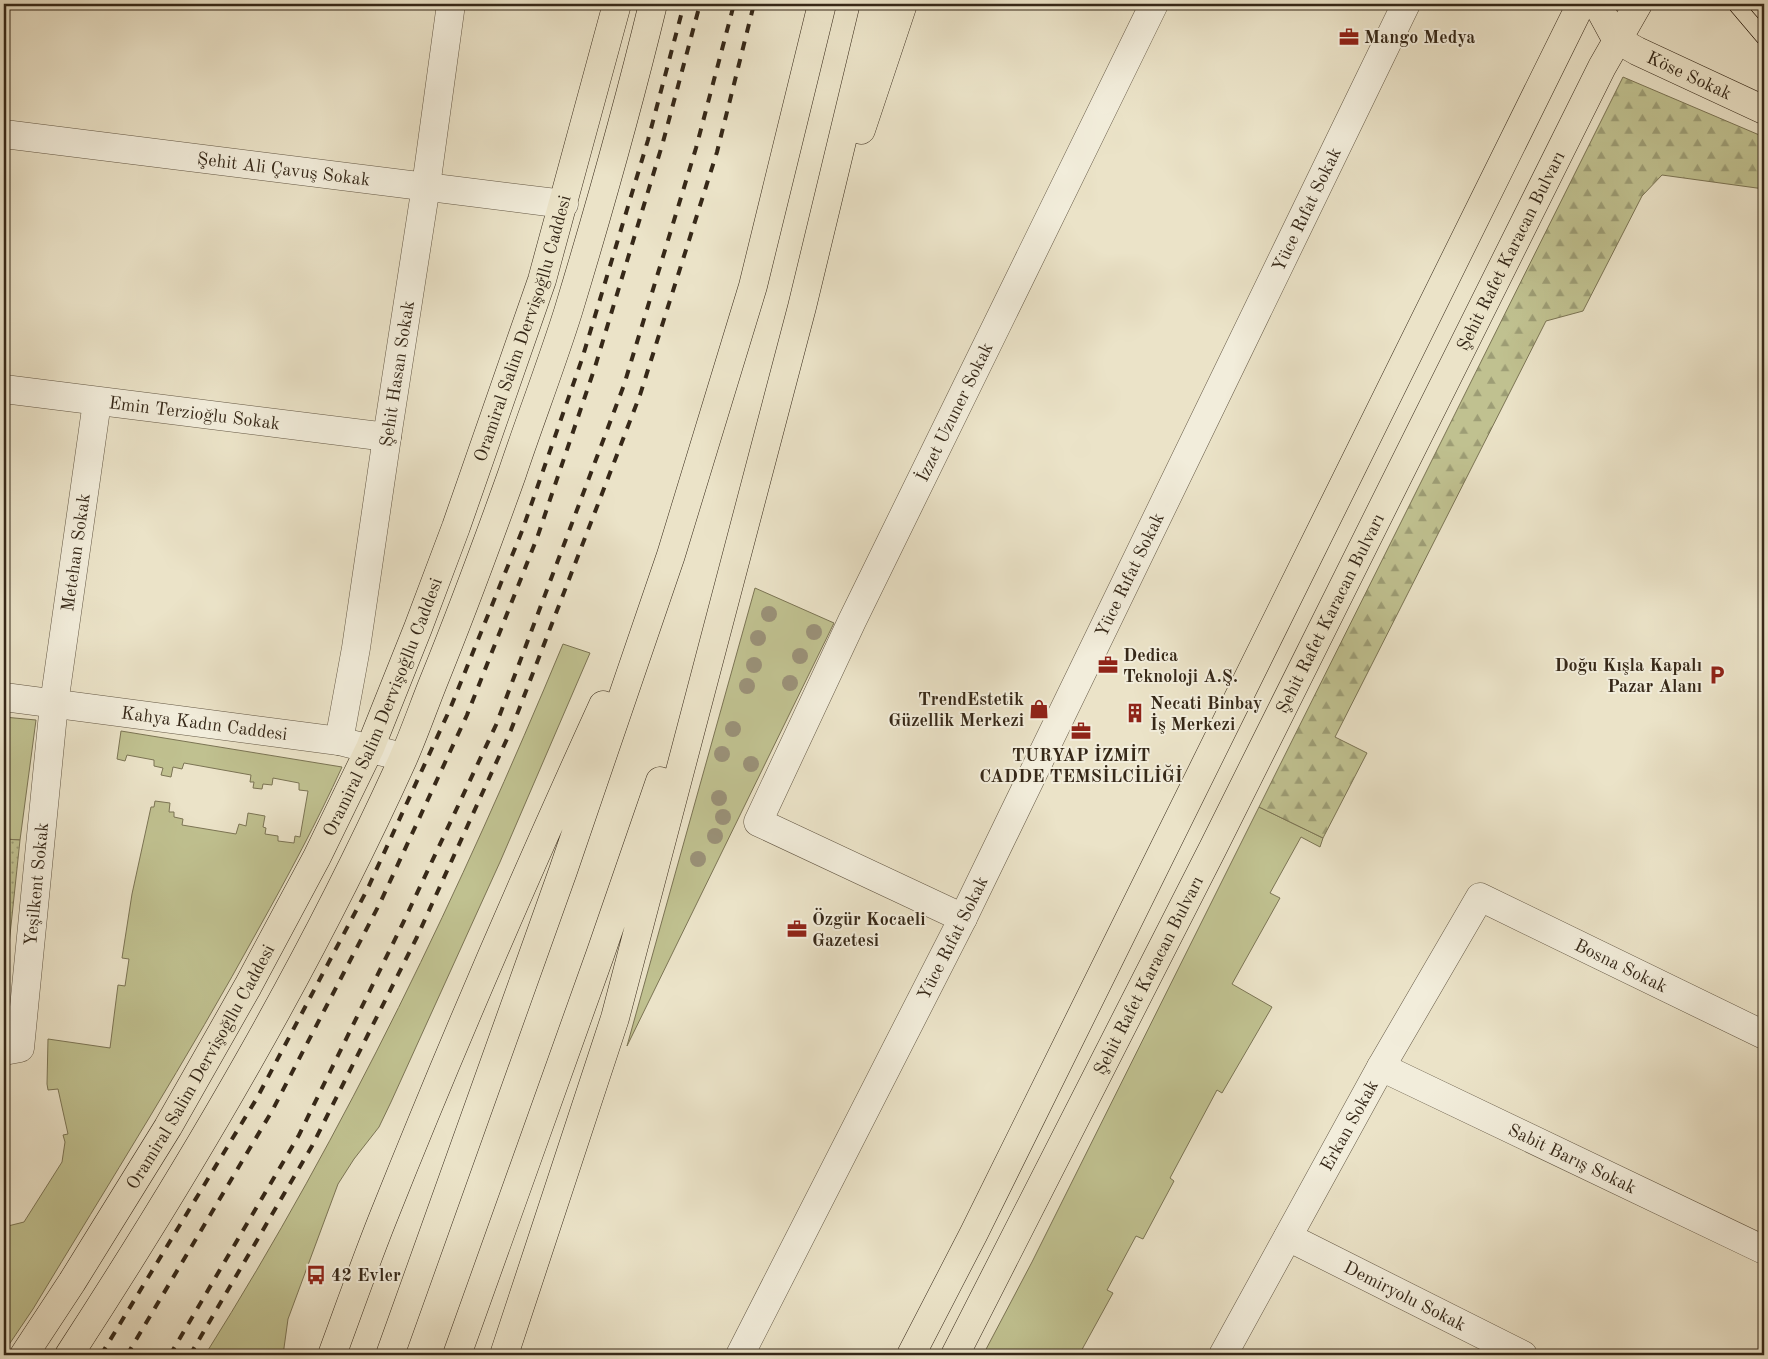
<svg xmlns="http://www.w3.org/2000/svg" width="1768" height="1359" font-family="'Old Standard TT',serif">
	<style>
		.green { fill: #c0c190; stroke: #7b7454 }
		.forest { fill: url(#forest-firs); stroke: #7b7454 }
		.park { fill: url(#park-dots); stroke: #7b7454 }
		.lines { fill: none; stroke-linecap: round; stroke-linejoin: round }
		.minor-casing { stroke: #635744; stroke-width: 29 }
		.major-casing { stroke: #362818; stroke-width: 29 }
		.highway-casing { stroke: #362818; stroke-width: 29 }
		.minor { stroke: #f2eddb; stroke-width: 28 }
		.major { stroke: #ebe3c8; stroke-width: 28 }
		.highway { stroke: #ebe3c8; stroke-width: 28 }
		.tram { stroke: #362818; stroke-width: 1 }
		.rail { stroke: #362818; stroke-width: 4; stroke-dasharray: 9 9; stroke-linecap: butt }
		.tree { fill: #9a9178 }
		.labels { text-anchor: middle; stroke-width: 4; stroke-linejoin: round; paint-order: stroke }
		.poi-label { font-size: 18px; font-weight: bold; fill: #362818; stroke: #f2eddb; text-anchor: start }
		.street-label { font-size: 18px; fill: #362818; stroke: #f2eddb }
	</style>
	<defs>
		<pattern id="forest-firs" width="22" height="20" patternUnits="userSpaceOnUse" patternTransform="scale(1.25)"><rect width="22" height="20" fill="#c0c190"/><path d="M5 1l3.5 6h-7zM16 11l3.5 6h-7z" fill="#9d9d75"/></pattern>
		<pattern id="park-dots" width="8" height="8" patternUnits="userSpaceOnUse" patternTransform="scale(1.25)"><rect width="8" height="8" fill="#c0c190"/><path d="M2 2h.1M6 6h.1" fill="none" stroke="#9d9d75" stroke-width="1.8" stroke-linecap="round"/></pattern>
	</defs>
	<rect width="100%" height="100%" fill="#ebe3c8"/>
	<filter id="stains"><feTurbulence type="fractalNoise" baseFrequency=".004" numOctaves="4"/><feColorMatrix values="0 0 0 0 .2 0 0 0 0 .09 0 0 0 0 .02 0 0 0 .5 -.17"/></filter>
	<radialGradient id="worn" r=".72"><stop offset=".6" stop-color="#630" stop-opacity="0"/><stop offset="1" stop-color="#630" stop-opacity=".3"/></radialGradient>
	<path class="green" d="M755,588L834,623L627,1046Z
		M563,644L590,653L500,862L391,1102L379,1127L354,1159L338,1184L288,1319L283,1355H205C346,1131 461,889 563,644Z
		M4,717L36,720L20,840L4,839V795L7,774L4,773Z
		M121,731L342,767C317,822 288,876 259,928C188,1058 109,1183 33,1309L4,1352V1227L24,1222L62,1162L65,1142L63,1135L68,1134L58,1089L48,1090L47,1084L48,1039L110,1048L118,985L125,986L129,959L122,958L132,894L151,807H154L155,801L170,803L169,812H174V817L183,819L182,825L236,834L239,824L246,826L248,813L265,816L263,827L266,828L265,834L278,836V841L294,843L295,836L300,837L308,791L299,790V783L273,778L272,785L263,784L262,789L253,788L254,782H250L251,775L184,763L182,769L173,767L171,777L161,775L163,768L154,766V760L127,755L125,761L117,759Z
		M1259,807L1323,838L1320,847L1301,837L1270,893L1280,898L1232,984L1272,1007L1222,1093L1217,1090L1170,1178L1174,1181L1143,1239L1136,1236L1107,1290L1113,1293L1079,1355H983L1032,1262Z"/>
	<path class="forest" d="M1623,77L1764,137V189L1662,175L1642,196L1583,311L1546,321L1335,737L1367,753L1323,838L1259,807Z"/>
	<path class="park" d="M4,839L20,840L4,992Z"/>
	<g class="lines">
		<defs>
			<g id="minor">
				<path id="s1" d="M4,134L564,204"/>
				<path id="s2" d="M4,389L387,437"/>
				<path id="s3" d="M4,697L339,741L403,757"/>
				<path id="s4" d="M339,741L356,648L387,437L426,186L451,4"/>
				<path id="s5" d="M963,918L758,822L852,621L1154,4"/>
				<path id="s6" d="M4,1051L20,1048L54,704L97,402"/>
				<path id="s7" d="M1381,1067L1764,1250"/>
				<path id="s8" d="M1288,1237L1523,1355"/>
				<path id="s9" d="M740,1355L963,918L1406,4"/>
				<path id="s10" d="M1223,1355L1381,1067L1480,897L1764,1035"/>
			</g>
			<g id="major">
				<path d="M1597,4L1616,39"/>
				<path id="s11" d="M1616,39L1637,51L1764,110"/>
				<path id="s12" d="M24,1355L72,1282L168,1127L248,986L317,857L370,748L418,628L456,527L542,280L617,4"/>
				<path d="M69,1355C193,1164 309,967 403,759C414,734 423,708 433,683C461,614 487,544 512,474C530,420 551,366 568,312C599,210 628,107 653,4"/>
				<path d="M911,1355L974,1233L1581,4"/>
				<path id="s13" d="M955,1355L1213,848L1602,67L1638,4"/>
			</g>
			<path id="highway" d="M861,130L903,4
				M332,1355C349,1309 365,1263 383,1218C452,1045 526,874 603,705
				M390,1355L563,871L671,555L753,286L822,4
				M457,1355L601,952L660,781
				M504,1355L615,1018L802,307L875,4"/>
		</defs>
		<use href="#minor" class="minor-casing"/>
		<use href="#major" class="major-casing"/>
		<use href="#highway" class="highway-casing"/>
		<use href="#minor" class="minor"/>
		<use href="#major" class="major"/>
		<use href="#highway" class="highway"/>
		<path class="tram" d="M1725,4L1764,50
			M1746,4L1764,25"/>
		<path class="rail" d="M101,1355L257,1098L367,890L450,709L522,531L582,359L648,140L684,4
			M127,1355L272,1111L380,903L467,715L537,538L595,367L663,142L700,4
			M170,1355L299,1135L403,923L496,725L624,385L696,148L734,4
			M190,1355L312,1146L417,937L511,730L640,395L717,152L754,4"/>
	</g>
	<g class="tree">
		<circle cx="769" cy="614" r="8"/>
		<circle cx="814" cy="632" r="8"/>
		<circle cx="758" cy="638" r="8"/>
		<circle cx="800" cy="656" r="8"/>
		<circle cx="754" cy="665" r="8"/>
		<circle cx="790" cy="683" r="8"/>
		<circle cx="747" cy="686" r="8"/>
		<circle cx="733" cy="729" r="8"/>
		<circle cx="722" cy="754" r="8"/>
		<circle cx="751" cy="764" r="8"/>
		<circle cx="719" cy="798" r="8"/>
		<circle cx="723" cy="817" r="8"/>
		<circle cx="715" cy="836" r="8"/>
		<circle cx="698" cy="859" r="8"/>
	</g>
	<defs>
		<symbol id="office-bare" viewBox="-9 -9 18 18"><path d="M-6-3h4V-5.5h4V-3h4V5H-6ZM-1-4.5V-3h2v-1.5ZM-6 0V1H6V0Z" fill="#8f2418" stroke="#f2eddb" stroke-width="2.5" paint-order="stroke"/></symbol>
		<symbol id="parking-bare" viewBox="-9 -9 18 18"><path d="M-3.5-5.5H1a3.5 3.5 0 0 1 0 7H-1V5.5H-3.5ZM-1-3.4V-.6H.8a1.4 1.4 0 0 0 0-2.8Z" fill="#8f2418" stroke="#f2eddb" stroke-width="2.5" paint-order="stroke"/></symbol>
		<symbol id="shop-bare" viewBox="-9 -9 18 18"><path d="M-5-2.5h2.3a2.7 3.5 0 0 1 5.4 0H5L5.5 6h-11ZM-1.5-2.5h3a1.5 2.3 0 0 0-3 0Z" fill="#8f2418" stroke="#f2eddb" stroke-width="2.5" paint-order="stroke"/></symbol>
		<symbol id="building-bare" viewBox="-9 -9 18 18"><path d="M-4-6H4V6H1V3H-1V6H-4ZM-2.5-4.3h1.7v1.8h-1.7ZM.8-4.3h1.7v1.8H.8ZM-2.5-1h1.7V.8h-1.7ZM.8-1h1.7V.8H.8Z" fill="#8f2418" stroke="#f2eddb" stroke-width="2.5" paint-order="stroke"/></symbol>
		<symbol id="bus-bare" viewBox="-9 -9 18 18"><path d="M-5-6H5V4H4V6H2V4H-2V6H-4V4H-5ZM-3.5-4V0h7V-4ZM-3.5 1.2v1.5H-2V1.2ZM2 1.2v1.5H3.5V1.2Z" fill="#8f2418" stroke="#f2eddb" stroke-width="2.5" paint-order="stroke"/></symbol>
	</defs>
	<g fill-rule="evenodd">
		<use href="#office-bare" x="1335" y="23" width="28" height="28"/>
		<use href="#office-bare" x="1094" y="651" width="28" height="28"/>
		<use href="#parking-bare" x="1703" y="661" width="28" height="28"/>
		<use href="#shop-bare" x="1025" y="695" width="28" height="28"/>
		<use href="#building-bare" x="1121" y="699" width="28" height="28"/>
		<use href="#office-bare" x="1067" y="717" width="28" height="28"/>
		<use href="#office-bare" x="783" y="915" width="28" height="28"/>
		<use href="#bus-bare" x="302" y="1261" width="28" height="28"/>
	</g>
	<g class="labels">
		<g class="poi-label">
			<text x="1364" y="43">Mango Medya</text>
			<text x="1123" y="661">Dedica<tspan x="1123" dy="21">Teknoloji A.Ş.</tspan></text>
			<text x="1702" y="671" text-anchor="end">Doğu Kışla Kapalı<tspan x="1702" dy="21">Pazar Alanı</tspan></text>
			<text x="1024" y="705" text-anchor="end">TrendEstetik<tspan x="1024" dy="21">Güzellik Merkezi</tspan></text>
			<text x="1150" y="709">Necati Binbay<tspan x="1150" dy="21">İş Merkezi</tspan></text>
			<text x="1081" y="761" text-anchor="middle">TURYAP İZMİT<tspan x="1081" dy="21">CADDE TEMSİLCİLİĞİ</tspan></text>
			<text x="812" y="925">Özgür Kocaeli<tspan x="812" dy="21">Gazetesi</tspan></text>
			<text x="331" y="1281">42 Evler</text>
		</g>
		<g class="street-label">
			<text dy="6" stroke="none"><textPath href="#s11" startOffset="82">Köse Sokak</textPath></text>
			<text dy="6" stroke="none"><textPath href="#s1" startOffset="282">Şehit Ali Çavuş Sokak</textPath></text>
			<text dy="6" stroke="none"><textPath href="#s9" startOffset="1278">Yüce Rıfat Sokak</textPath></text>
			<text dy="6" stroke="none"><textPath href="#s13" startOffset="1236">Şehit Rafet Karacan Bulvarı</textPath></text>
			<text dy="6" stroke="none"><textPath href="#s12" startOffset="1146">Oramiral Salim Dervişoğllu Caddesi</textPath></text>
			<text dy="6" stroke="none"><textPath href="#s4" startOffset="372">Şehit Hasan Sokak</textPath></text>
			<text dy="6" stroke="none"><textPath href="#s5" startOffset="681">İzzet Uzuner Sokak</textPath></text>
			<text dy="6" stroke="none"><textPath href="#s2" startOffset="192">Emin Terzioğlu Sokak</textPath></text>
			<text dy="6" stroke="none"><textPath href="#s6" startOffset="515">Metehan Sokak</textPath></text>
			<text dy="6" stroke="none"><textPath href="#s9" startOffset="872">Yüce Rıfat Sokak</textPath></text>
			<text dy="6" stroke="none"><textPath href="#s13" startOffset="831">Şehit Rafet Karacan Bulvarı</textPath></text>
			<text dy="6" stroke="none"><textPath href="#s12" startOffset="742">Oramiral Salim Dervişoğllu Caddesi</textPath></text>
			<text dy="6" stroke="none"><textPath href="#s3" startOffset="202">Kahya Kadın Caddesi</textPath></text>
			<text dy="6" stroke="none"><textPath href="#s6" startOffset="181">Yeşilkent Sokak</textPath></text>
			<text dy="6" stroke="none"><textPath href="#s9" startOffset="468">Yüce Rıfat Sokak</textPath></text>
			<text dy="6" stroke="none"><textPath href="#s10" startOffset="682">Bosna Sokak</textPath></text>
			<text dy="6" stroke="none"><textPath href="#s13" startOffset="426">Şehit Rafet Karacan Bulvarı</textPath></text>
			<text dy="6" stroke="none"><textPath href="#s12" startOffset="338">Oramiral Salim Dervişoğllu Caddesi</textPath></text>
			<text dy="6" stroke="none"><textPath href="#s10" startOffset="262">Erkan Sokak</textPath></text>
			<text dy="6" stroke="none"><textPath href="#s7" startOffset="212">Sabit Barış Sokak</textPath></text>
			<text dy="6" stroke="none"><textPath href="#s8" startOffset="131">Demiryolu Sokak</textPath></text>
		</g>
	</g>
	<rect width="1768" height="1359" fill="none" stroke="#ebe3c8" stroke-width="20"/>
	<rect x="5" y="5" width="1758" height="1349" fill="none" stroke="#362818" stroke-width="2.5"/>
	<rect x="10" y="10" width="1748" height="1339" fill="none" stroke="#362818"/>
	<rect width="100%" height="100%" filter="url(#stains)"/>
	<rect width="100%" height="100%" fill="url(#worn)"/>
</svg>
